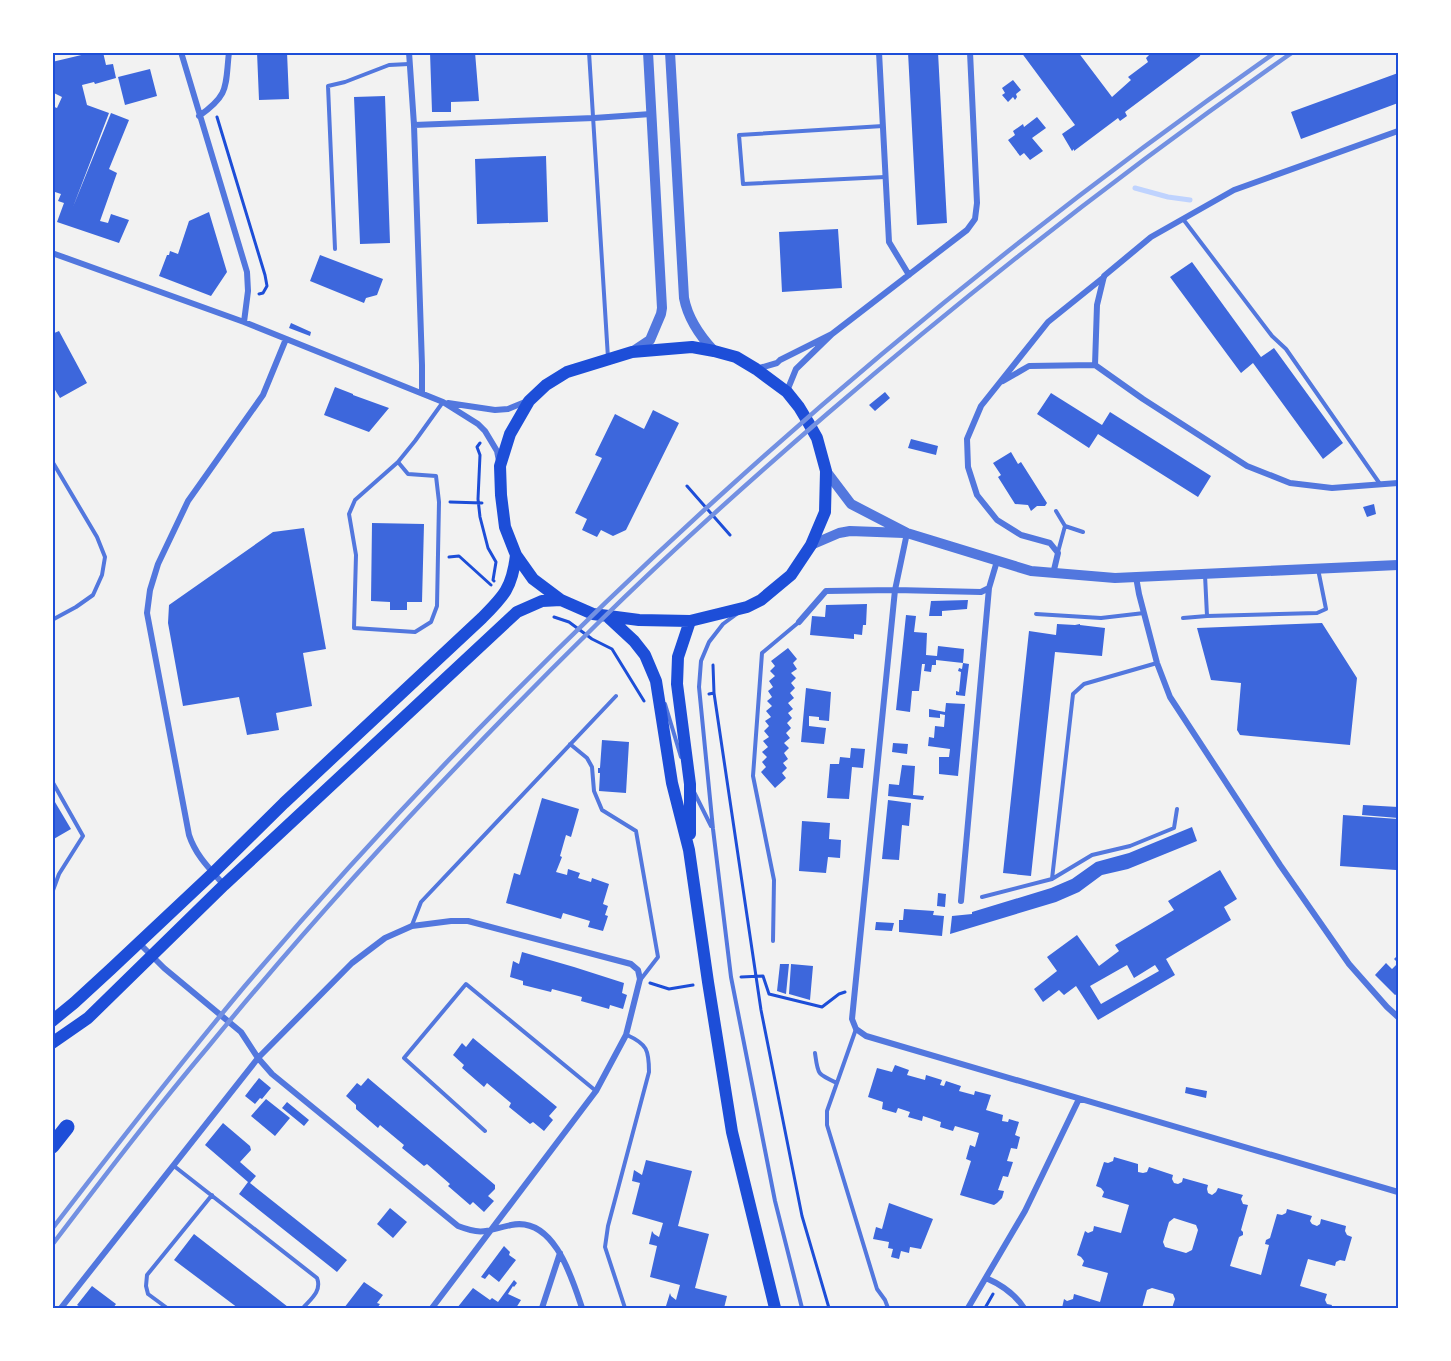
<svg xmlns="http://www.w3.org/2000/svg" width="1451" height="1361" font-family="'Golos Text',sans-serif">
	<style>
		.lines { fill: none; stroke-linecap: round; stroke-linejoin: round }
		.stream { stroke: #bfd3fe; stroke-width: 5 }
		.building { fill: #3d67dc; fill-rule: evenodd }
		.path { stroke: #1d4ed8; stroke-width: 3 }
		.service { stroke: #5277de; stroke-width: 4 }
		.minor { stroke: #5277de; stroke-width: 6 }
		.tertiary { stroke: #5277de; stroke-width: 10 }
		.secondary { stroke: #1d4ed8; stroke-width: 12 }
		.motorway { stroke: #1d4ed8; stroke-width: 15 }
		.rail { stroke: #7290e2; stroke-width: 4.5 }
		.neatline { fill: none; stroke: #1d4ed8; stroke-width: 2 }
	</style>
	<rect width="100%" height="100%" fill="#f2f2f2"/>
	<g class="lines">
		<path class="stream" d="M1135,188L1168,197L1190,200"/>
	</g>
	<path class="building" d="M94,52H103L106,65L113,64L116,78L95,84L94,82L82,85L87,105L109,113L73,207L111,113L129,120L109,169L117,173L100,221L108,223L111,214L129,220L119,243L57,222L64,203L58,201L61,194L52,191V106L57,108L62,97L52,92V77H54L52,62Z
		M257,52H287L289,99L259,100Z
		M430,52H475L479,101L451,102V112H432Z
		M908,52H938L947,223L917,225Z
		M1021,52H1078L1112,97L1131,80L1128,77L1148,62L1146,58L1152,52H1201L1200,56L1125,112L1127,116L1120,121L1118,118L1074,151V149L1072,151L1062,134L1075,125Z
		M150,69L157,96L125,105L118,77Z
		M1398,73V103L1301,139L1291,112Z
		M1013,80L1021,90L1016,94L1017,97L1015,100L1013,97L1008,102L1002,95L1005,93L1002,88Z
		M385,96L390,243L360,244L354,97Z
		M1037,117L1046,128L1032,138L1043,151L1030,160L1024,153L1020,156L1008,140L1015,135L1013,131L1023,124L1024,127Z
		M546,156L548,222L477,224L475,159Z
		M209,212L227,272L211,296L159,276L167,255H169L170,251L178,254L189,221Z
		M838,229L842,288L782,292L779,232Z
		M320,255L383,279L377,295L366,298L364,303L310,281Z
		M1192,262L1261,357L1274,348L1343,443L1323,459L1253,363L1241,373L1170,277Z
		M291,323L311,332L310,336L289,328Z
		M59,331L87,383L60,398L52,385V334Z
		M335,387L353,394V395L389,408L369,432L324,415Z
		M885,392L890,398L875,411L869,405Z
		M1051,393L1102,425L1110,412L1211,476L1198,497L1098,434L1089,448L1037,414Z
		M653,410L679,423L626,530L613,536L601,530L597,537L582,530L587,519L575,513L602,458L595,455L615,414L644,429Z
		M911,439L938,446L936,455L908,448Z
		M1011,452L1018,464L1021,462L1047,503L1045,506H1037L1031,511L1028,505L1015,504L998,477L1001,475L993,463Z
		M1374,504L1376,514L1367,517L1363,507Z
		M372,523L424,524L422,602H407V610H390V602L371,601Z
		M304,528L326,649L303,653L312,706L276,713L279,730L247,735L239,697L183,706L168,623L169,605L273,532Z
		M968,600L967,609L942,611V616H929L931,601Z
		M867,604L866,625H863L862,635L854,634V639L810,635L812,616L825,617L826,605Z
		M906,615L916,616L914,632L927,633L926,655L937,656L938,646L964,649L963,663L936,660V665H932L931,672L924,671L925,664H922L919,691H912L910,712L896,710Z
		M1322,623L1357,678L1350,745L1240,735L1237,730L1241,683L1211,680L1197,628Z
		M1057,624L1075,625L1080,624V625L1105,628L1102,656L1055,652L1031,876L1003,873L1029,631L1056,635Z
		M788,648L797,659L793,663L797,669L791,673L796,678L791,683L795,688L790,693L794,698L788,703L793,709L788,713L792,718L787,723L791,728L786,733L790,738L784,743L789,748L784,753L788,759L783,763L787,768L782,773L786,778L775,788L761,772L766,767L762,762L767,757L762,752L768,747L763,741L769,737L764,731L769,726L765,721L771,717L766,711L772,706L767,701L772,697L768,691L773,687L769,681L775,676L770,671L775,666L771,661Z
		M963,663L969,664L965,696L956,695V691L959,692L961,672L958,671L959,668L962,669Z
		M806,688L831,692L829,721L819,720V717L809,716V726L826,728L824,744L801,742Z
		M946,703L965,704L958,776L939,774V757H949L950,749L928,746L929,737L934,738L935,726L944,727L945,715L940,714V718L929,717V709L945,712Z
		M602,740L629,742L626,793L599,791L600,773H598V768H600Z
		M893,743L908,744L907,754L892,752Z
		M851,748L865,749L863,768L852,767L849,799L827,798L830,764H839L840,757L850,758Z
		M902,765L915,766L913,795L924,796L923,800L888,796L889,784L899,785Z
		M52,797L71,829L52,840Z
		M542,798L579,809L571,837L566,835L560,856L562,857L556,872L567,875L568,869L580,873L578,878L591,882L592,878L609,884L603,904L608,906L605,915L608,916L603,931L588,927L590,921L563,913L561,919L506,903L514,873L520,875Z
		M888,800L911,803L909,826L902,825L899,860L882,859Z
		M1363,805L1398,807V818L1362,815Z
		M1343,815L1398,819L1396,870L1340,866Z
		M802,821L830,823L829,839L841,840L840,858L828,857L826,873L799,871Z
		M1192,827L1197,841L1128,869L1102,875L1079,892L1056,902L950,934L952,916L972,914V912L1051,888L1072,879L1096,862L1129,853Z
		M1220,870L1237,899L1224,907L1231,920L1166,959L1175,975L1098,1020L1076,986L1064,995L1059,990L1043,1002L1034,989L1057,971L1047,957L1077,935L1099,966L1119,951L1115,945L1174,910L1168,901ZM1127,965L1134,978L1155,965L1159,971L1101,1004L1090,986Z
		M938,893L946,894L945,907L937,906Z
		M904,909L934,911L933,915L944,916L942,936L899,932V920H903Z
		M876,922L894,923L892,931L875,930Z
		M522,952L574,967L624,983L622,993L627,995L623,1009L610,1005L609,1009L581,1001L582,997L552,989L551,992L523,985V981L510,977L513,961L519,964Z
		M1398,955V996L1397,994L1395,995L1375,975L1386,963L1392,969L1398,963L1394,959Z
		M780,964H789L786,994L777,991Z
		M791,964L813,966L810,1000L789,994Z
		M473,1038L557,1107L549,1116L553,1120L544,1131L533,1122L530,1124L509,1107L511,1103L487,1083L484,1087L462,1068L464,1065L453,1055L462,1043L466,1047Z
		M895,1065L909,1070L907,1075L925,1080L926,1075L942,1080L940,1085L944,1086L946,1081L961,1086L959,1091L974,1095L975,1091L991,1095L986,1110L1003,1115L1002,1121L1008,1122L1009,1119L1019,1122L1015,1135L1020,1137L1017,1149L1011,1148L1007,1161L1013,1162L1008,1177L1003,1176L998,1190L1004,1191L1002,1198L997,1203L994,1205L960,1195L971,1161L966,1159L970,1145L975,1147L979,1133L955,1126L953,1131L940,1127L941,1122L923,1116L922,1121L908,1117L910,1112L898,1108L896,1113L882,1109L883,1102L868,1097L877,1068L892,1072Z
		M259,1078L271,1088L262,1099L260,1098L255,1104L245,1096Z
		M368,1078L495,1185V1189L488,1196L494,1201L484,1212L473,1202L470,1205L448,1186L450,1184L427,1164L424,1166L402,1148L404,1145L380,1125L378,1128L356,1109V1105L346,1096L357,1083L361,1086Z
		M1186,1087L1207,1091L1206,1098L1185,1093Z
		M266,1099L290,1118L275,1136L251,1116Z
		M287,1102L309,1120L304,1126L282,1108Z
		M223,1123L250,1146L251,1150L240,1162L256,1176L250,1183L347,1260L337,1272L239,1194L248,1182L205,1145Z
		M1114,1157L1138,1164V1172L1143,1173L1147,1172L1149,1167L1173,1175L1172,1179L1174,1183L1178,1184L1182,1182L1183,1178L1208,1185L1207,1189L1208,1193L1212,1195L1216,1192L1218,1188L1243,1195L1241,1199L1243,1204L1248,1205L1241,1230L1243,1232V1235L1239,1237L1230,1266L1261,1275L1269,1245L1265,1244L1266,1240L1270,1238L1277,1214L1282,1215L1286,1213L1287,1209L1312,1216L1310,1221L1312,1224L1317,1226L1320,1224L1321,1219L1346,1226L1345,1231L1347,1235L1352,1237L1345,1261L1340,1260L1336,1262L1335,1266L1308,1259L1300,1286L1327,1294L1325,1300L1327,1304L1332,1305L1331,1308H1172L1175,1299L1173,1294L1152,1288L1147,1290L1142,1308H1062L1064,1299L1067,1301L1073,1299L1074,1294L1100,1302L1108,1273L1082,1266L1084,1261L1081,1257L1077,1255L1085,1231L1088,1233L1093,1231L1094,1226L1121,1233L1129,1205L1102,1197L1104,1192L1101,1188L1096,1186L1104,1162L1108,1163L1113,1161ZM1174,1218L1196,1225L1198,1230L1192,1250L1186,1253L1165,1247L1163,1242L1169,1222Z
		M646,1160L692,1171L678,1226L709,1234L695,1288L727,1296L724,1308H674L666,1306L670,1293L671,1296L676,1300L680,1285L650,1277L657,1246L649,1244L652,1231L654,1234L659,1237L663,1223L632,1214L640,1183L632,1181L634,1170L642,1175Z
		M889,1203L933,1219L921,1249L910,1247L909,1253L901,1251L899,1259L891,1257L893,1249L888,1248L889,1242L873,1239L876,1227L882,1229Z
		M390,1208L407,1222L393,1238L377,1224Z
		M194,1234L288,1307L287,1308H238L174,1260Z
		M504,1246L510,1252L509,1255L516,1260L499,1282L489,1274L485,1279L481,1277Z
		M514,1280L517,1283L514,1287L513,1286L508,1294L521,1300L516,1308H457L473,1288L490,1300L492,1298L498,1302Z
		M364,1282L383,1295L377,1303L380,1304L377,1308H344Z
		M92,1286L116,1304L113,1308H82L77,1305Z"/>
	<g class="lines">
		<path class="path" d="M217,117L265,275L267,286L263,293L259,294
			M480,443L477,447L480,455L478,499L480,517L488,548L496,562L493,580L494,581
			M687,486L730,535
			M450,502L482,503
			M449,557L459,556L491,585
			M554,617L569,622L592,639L612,649L644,701
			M713,665L714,693
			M709,694L714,693L761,1010L802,1216L829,1308
			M741,977L763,976L769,994L822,1007L839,994L845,992
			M650,983L669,989L693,985
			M985,1308L993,1294"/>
		<path class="service" d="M589,52L608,358
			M883,126L739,135L743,184L885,177
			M1183,219L1272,336L1286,349L1380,484
			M335,249L328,86L345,82L389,65L409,64
			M52,461L97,537L105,557L102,575L93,595L76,607L52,620
			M398,462L408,474L436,476L439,502L437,606L431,622L415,632L354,628L356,555L349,514L355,500L398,462L415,441L443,402
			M1056,511L1065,526L1083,532
			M1058,552L1065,526
			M1205,575L1207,616
			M738,613L723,624L709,642L701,661L699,687L713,829L731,977L775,1201L802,1308
			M1036,614L1101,618L1144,613
			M1183,618L1207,616L1317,613L1326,609L1318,569
			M665,704L681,757
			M570,744L587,758L592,767L594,791L602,810L636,831L658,957L641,979
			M52,781L83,836L59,874L52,893
			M694,792L711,826
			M1052,879L1073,694L1084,684L1157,663
			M982,897L1052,879L1092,855L1130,846L1174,828L1177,809
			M412,925L421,902L616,696
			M773,941L774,880L753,776L762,653L799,622
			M856,1029L827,1111V1125L877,1289L885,1300L888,1308
			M815,1053C818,1075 817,1074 837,1083
			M485,1131L404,1058L466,984L596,1091
			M174,1166L317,1278C322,1291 311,1299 303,1308
			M167,1308L148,1294L146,1286L147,1275L212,1195
			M625,1308L605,1247L608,1226L649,1072C649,1050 647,1044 627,1035"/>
		<path class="minor" d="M181,52L247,272L248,291L244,322
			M409,52L414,125L422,365V393
			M879,52L889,242L909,275
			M199,116C230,94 225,87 229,52
			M414,125L594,118L651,114
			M1398,131L1234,190L1151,237L1104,276L1097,305L1095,365L1143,399L1247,466L1290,483L1332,488L1398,483
			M52,253L244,322L443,402L478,424L485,431L497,451L499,461
			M832,334L967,230L975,219L977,203L970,52
			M756,369L777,363L780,360L832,334L796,369L787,391
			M1003,381L1029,366L1095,365
			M448,403L495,410L508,409L525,402
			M907,533L895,590L852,1019L856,1029L866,1036L1398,1192
			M1053,574L1058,553L1050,543L1021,535L997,520L977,495L968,467L967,439L981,406L1048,322L1104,277
			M1136,577L1139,594L1157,663L1170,697L1280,865L1349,964L1387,1007L1398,1017
			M799,622L826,591L895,590L981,592L989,588L997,561
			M224,885C210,869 196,856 189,835L147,613L150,590L158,564L188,501L263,395L286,339
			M961,901L989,588
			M139,943L164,968L241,1032L258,1058L272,1074L458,1226C484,1236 487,1230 511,1225C554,1216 572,1278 582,1308
			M986,1278C1002,1285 1015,1294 1024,1308
			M61,1308L258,1058L352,963L385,938L412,926L451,921H468L631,964L638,970L640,979L626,1035L596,1091L432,1308
			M542,1308L560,1253
			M968,1308L1025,1211L1079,1099"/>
		<path class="tertiary" d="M670,52L684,298C688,319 699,335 714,351
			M632,352L650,340L661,314L662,308L648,52
			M826,471L851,504L907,533L1031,571L1115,578L1398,565
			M811,545L839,533L850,531L904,533"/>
		<path class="secondary" d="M692,347L714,351L736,357L756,369L787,392L799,407L808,422L817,438L826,471L825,512L811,545L791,575L761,600L747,607L690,621L639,620L593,614L561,600L533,579L516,555L505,527L501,495L500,466L510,434L529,401L546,385L567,372L632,352Z
			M607,616L634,641L645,655L656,681L672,783L689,850L708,982L732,1132L775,1308
			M690,834V784L677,684L678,657L690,621
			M52,1021L74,1003L111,969L213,873L284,803L482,618C504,596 512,588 516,555
			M52,1043L88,1018L224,885L517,612L542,601L561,600"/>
		<path class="motorway" d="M52,1146L67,1127"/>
		<path class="rail" d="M52,1229C115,1147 178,1066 244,987C545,633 895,318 1276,52
			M52,1245C103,1178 154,1111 208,1047C329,899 460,759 596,625C670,552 748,482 827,414C976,286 1131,165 1293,52"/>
	</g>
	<rect width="1451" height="1361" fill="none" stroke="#ffffff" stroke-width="108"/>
	<rect x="54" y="54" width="1343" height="1253" class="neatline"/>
</svg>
